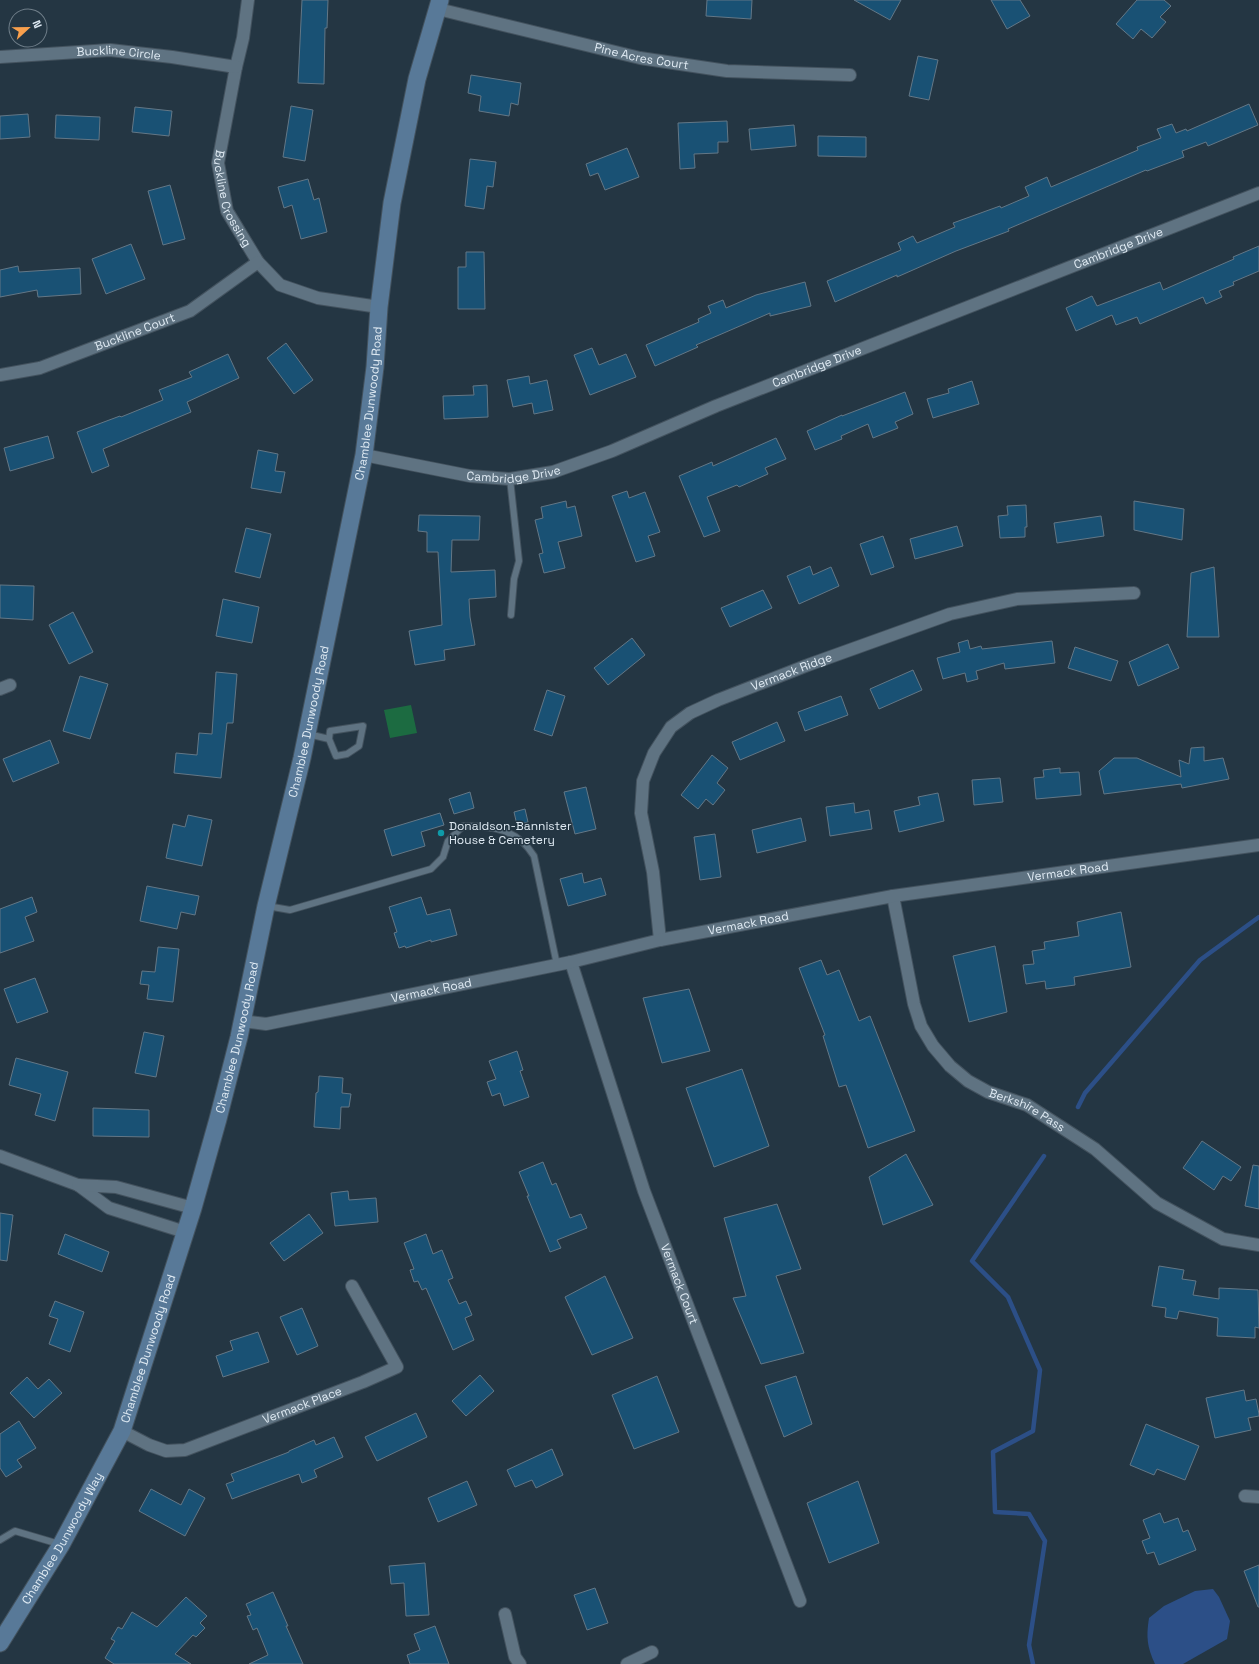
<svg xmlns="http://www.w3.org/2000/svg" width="1259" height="1664" font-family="'Space Grotesk',sans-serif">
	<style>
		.green { fill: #1c6b41 }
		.water { fill: #2c4f87 }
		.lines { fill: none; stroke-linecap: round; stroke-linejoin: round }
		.stream { stroke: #2c4f87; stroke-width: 4.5 }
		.building { fill: #195174; stroke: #637786 }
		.lane-casing { stroke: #43525e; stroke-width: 8 }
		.street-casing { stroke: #43525e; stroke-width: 14 }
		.secondary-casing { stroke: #43525e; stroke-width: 19 }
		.lane { stroke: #5f7382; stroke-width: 6 }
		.street { stroke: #5f7382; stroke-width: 12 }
		.secondary { stroke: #587998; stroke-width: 17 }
		.culture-dot { fill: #0f9aa8; stroke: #243643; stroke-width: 1.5 }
		.labels { text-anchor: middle; stroke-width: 3; stroke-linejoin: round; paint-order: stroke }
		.street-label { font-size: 12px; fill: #dfeaf3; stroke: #243643 }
		.poi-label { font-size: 12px; fill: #dfeaf3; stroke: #243643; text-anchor: start }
	</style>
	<rect width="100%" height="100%" fill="#243643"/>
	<path class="green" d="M411,705L417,733L390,738L384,710Z"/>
	<path class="water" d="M1213,1589L1219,1597L1230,1621L1227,1639L1183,1664H1155C1147,1647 1146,1637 1149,1618L1164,1606L1195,1591Z"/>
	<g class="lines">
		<path class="stream" d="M1078,1107L1085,1093L1200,960L1259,917
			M1033,1664L1029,1645L1045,1541L1029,1514L995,1512L993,1452L1033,1431L1040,1370L1008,1297L972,1261L1044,1156"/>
	</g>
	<path class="building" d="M302,0H328L327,28H325L324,84L298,83Z
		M707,0H752L751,19L706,16Z
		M854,0H901L890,20Z
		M991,0H1020L1030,16L1007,29Z
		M1137,0H1164L1171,6L1160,17L1166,22L1152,38L1141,29L1133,39L1116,24Z
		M918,56L938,60L929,100L909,96Z
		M471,75L521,83L518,105L511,103L509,116L479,111L481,96L468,93Z
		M1249,104L1258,125L1208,146L1206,142L1182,151L1184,157L1147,171L1146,170L1008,229L1009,231L956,251L897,277V275L835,302L827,281L901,250L898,243L913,236L917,243L955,227L953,223L1000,206L1001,208L1029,196L1025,187L1047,177L1051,187L1138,150L1137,147L1161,138L1157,129L1172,124L1176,133L1186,129L1187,131Z
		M291,106L313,110L305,161L283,157Z
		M135,107L172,111L169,136L132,132Z
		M28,114L30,137L0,139V116Z
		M56,115L100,117L99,140L55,138Z
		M727,121L728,142H718V153L694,154L695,168L680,169L678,123Z
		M794,125L796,146L751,150L749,129Z
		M818,136L866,137V157L818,156Z
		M627,148L639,177L605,190L598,173L590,176L586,164Z
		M470,159L496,162L493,187L487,186L484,209L465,206Z
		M308,179L314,200L319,198L327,232L301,239L292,205L284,208L278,187Z
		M170,185L185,239L163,245L148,191Z
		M131,244L145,279L106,294L92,259Z
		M1259,246V271L1233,282L1234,285L1219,291L1222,297L1206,304L1203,297L1140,324L1137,317L1116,325L1112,315L1076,331L1066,308L1092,296L1097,306L1160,282L1163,290L1234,259L1233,257Z
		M466,252H484L485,309H458V267H466Z
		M18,266L19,272L80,268L81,294L38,297L37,290L0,297V270Z
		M805,282L811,306L770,316V313L696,345L698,347L655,366L646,345L699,322L698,319L711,313L708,306L723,300L726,308L756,295Z
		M286,343L313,380L294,394L267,358Z
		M592,348L599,365L626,354L636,377L590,395L574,355Z
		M228,354L239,378L187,402L191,412L103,449L109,466L92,473L77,432L120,416L121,417L163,400L159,390L192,377L189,372Z
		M529,376L530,384L547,380L553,410L534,414L532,403L513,407L507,380Z
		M972,381L979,404L933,418L927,399L949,393L948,389Z
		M487,385L488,417L444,419L443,396L474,395L473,386Z
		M905,392L913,414L895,422L898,428L873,438L868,424L841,436L842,439L815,450L807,431L842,415V416Z
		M48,436L54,458L10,471L4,448Z
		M776,438L786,459L765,468L768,474L739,487L737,485L707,497L720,531L704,537L679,476L712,462L713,466Z
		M258,450L278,454L275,471L285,472L281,493L251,488Z
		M627,491L629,498L645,492L660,532L648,536L655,556L636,562L612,496Z
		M566,501L567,508L575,506L582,536L558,542L565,568L544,573L539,554L543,553L535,520L543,518L541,507Z
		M1134,501L1184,509L1182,540L1134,530Z
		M1026,505L1027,527H1025V537L1000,538L998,516L1008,515L1007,506Z
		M419,515L480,516L479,540H452L451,572L495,570L496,597L469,599L470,617L475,645L444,650L445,660L415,665L409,631L442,625L438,552H427V532L418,531Z
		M1101,516L1104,536L1057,543L1054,523Z
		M957,526L963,546L915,559L910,539Z
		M246,528L271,534L260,578L235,572Z
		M883,536L894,567L871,575L860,544Z
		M810,566L813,575L831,567L839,586L799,604L787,576Z
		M1214,567L1219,637H1187L1191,573Z
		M0,585L34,586L33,620L0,618Z
		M763,590L772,608L730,627L721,608Z
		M223,599L259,607L252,643L216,636Z
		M73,612L93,652L69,664L49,625Z
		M632,638L645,655L608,685L594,668Z
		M968,640L970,649L981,646L982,649L1052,641L1055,663L1005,669L1004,663L976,671L978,679L967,682L965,673L943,679L937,658L960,652L958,643Z
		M1168,644L1179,668L1138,686L1129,662Z
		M1075,647L1118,661L1111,681L1068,668Z
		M913,670L922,690L879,709L870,689Z
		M216,672L237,674L233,723H227L221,778L174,773L176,753L197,755L199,733L212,734Z
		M80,676L108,684L90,739L63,731Z
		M547,690L565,696L552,736L534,730Z
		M841,696L848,715L805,731L798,712Z
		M777,722L785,741L740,760L732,742Z
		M50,740L59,763L13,782L3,759Z
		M1204,747V761L1223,758L1229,779L1182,788L1181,784L1104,794L1099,771L1114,758H1137L1181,777L1179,760L1189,764L1191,748Z
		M712,755L728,768L717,783L725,790L713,805L706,799L698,809L681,795Z
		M1060,768V773L1079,772L1081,795L1036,799L1034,778L1044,777L1043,770Z
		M1000,778L1003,802L974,805L972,780Z
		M586,787L596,829L575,834L564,792Z
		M470,792L474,808L454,814L449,799Z
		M938,793L944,821L899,832L894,811L920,805L918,797Z
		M854,803L855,813L869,810L872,829L830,836L826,807Z
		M525,809L528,822L517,825L514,812Z
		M440,813L444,825L421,832L425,846L392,856L384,830Z
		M188,815L212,820L202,866L166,858L173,824L185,827Z
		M801,818L806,841L757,853L752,830Z
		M715,834L721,877L700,880L694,837Z
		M582,873L584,883L601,878L606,895L568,906L560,879Z
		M147,886L199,896L195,915L181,912L177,929L140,921Z
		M32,897L37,912L25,917L34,941L0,953V909Z
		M421,897L427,915L450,909L457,935L431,942V940L406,948L405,946L399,948L394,933L397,932L389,907Z
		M1121,912L1131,967L1074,977L1075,985L1046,989L1045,981L1026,984L1023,965L1034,964L1032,951L1045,949L1044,942L1079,936L1077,922Z
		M995,946L1007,1012L969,1022L953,956Z
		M158,947L179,949L173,1002L147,999L149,985L140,984L142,971L155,972Z
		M821,960L827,975L839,970L859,1021L870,1016L915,1131L868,1148L846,1085L839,1087L823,1036L825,1035L799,968Z
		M35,978L48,1012L17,1023L4,989Z
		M689,989L710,1051L662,1063L643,998Z
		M144,1032L164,1036L156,1077L135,1073Z
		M517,1051L523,1070L520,1071L529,1097L504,1106L500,1093L492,1096L487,1082L496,1079L489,1061Z
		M16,1058L68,1072L55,1121L35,1115L41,1094L9,1085Z
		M742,1069L769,1146L714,1167L686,1088Z
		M319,1076L343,1078L342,1093L351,1094L349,1107H341L340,1129L314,1127L316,1093L318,1092Z
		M93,1108L149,1110V1137L93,1136Z
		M1202,1141L1241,1167L1231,1181L1223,1176L1214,1190L1183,1168Z
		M906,1154L933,1205L883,1225L869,1177Z
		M543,1162L552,1185L556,1183L570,1218L581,1214L587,1228L557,1240L561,1248L550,1252L527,1196H529L519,1172Z
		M1253,1165L1259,1166V1209L1245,1206Z
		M348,1191L349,1200L376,1198L378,1222L335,1226L331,1193Z
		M777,1204L801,1269L776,1276L804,1353L761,1364L733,1298L746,1296L724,1218Z
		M0,1213L13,1215L7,1261L0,1260Z
		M309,1214L323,1233L284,1261L270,1243Z
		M65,1234L109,1252L102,1272L58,1254Z
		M426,1234L433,1254L442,1250L453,1278L448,1280L459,1304L466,1301L472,1315L465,1318L474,1340L453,1350L426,1288L422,1290L418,1281L414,1282L410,1270L414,1269L404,1243Z
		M1159,1266L1184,1270L1182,1279L1196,1281L1193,1295L1219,1299V1288L1258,1290L1259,1328L1255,1327V1338L1217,1336L1218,1318L1179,1311L1177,1319L1165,1317L1166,1308L1152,1306Z
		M605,1276L633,1338L592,1355L565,1297Z
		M55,1301L84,1312L70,1352L49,1344L58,1319L49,1316Z
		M302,1308L318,1346L297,1355L280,1317Z
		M258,1332L269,1362L223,1377L216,1356L233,1350L230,1341Z
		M480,1375L494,1391L466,1416L452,1401Z
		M657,1376L679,1432L634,1449L612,1395Z
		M796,1376L812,1424L784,1437L765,1386Z
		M27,1377L38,1389L49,1379L62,1393L34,1418L10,1393Z
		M1244,1390L1246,1401L1256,1399L1259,1414V1416L1248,1418L1251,1430L1215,1438L1206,1398Z
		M416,1413L427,1437L377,1461L365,1437Z
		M19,1421L36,1448L17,1460L22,1467L6,1477L0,1468V1434Z
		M1146,1424L1199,1446L1185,1480L1157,1469L1154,1475L1130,1465Z
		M334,1437L343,1457L314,1470L317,1477L302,1483L299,1474L232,1499L226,1484L234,1481L231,1474L289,1452V1451L314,1440L316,1445Z
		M552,1449L563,1475L536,1488L532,1480L515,1487L507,1470Z
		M467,1481L477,1505L438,1522L428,1498Z
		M858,1481L879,1543L829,1563L807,1503Z
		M151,1489L181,1505L189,1489L205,1498L185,1536L139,1511Z
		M1160,1513L1164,1523L1178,1518L1183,1532L1188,1530L1196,1550L1159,1565L1154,1552L1147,1554L1142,1541L1150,1538L1143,1520Z
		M425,1563L429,1615L406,1616L404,1583L391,1584L389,1566Z
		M1259,1565V1607H1258L1244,1571Z
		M595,1588L608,1623L587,1630L574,1595Z
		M273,1592L288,1626H286L303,1664H249L268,1655L257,1628L253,1630L247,1616L251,1615L246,1604Z
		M186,1597L207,1616L200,1623L205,1628L196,1637L193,1635L175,1654L191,1664H114L105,1658L115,1641L111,1639L118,1627L122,1629L132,1612L157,1627Z
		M435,1626L449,1664H410L407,1655L420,1650L414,1634Z"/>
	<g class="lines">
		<defs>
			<path id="lane" d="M510,479L519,561L514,579L511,615
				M308,734L329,739L336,756L347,754L359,746L363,726L330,731L329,739
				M267,906L290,910L431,869L443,857L448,841L463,826C494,826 517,829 534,856L557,965
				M0,1540L15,1531L59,1544"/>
			<g id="street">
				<path id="s1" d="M248,0L243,38L236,67L218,163L227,211L258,262L280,285L318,298L379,307"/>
				<path id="s2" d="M438,9L640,58L727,71L850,75"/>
				<path id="s3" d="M0,57L110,50L172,57L236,67"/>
				<path id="s4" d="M0,375L40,368L190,311L258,262"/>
				<path id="s5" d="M364,455L470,476L510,479L553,472L612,451L716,406L1259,193"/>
				<path d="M0,689L10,685"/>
				<path id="s6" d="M893,896L914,1004L921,1026L933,1046L950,1066L968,1081L988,1092L1027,1105L1095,1149L1157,1203L1223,1239L1259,1245"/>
				<path id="s7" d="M660,940L653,872L641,813L643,781L654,753L671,727L690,713L718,700L808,665L950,614L1017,599L1134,593"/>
				<path id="s8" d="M571,962L644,1191L800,1601"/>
				<path id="s9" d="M242,1021L266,1024L571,962L660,940L893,896L1259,845"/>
				<path d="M0,1156L78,1185L109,1208L185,1232"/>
				<path d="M78,1185L116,1187L193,1208"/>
				<path id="s10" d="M122,1431L149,1445L166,1451L185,1450L363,1382L397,1367L352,1286"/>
				<path d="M1245,1496L1259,1497"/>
				<path d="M505,1614L515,1657L520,1664"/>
				<path d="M627,1664L652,1652"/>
			</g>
			<g id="secondary">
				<path id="s11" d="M0,1643L61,1545L122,1431L193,1208L218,1119L239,1037L266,906L302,758L364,455L375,367L379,307L392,203L417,79L440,0"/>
			</g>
		</defs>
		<use href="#lane" class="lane-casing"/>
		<use href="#street" class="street-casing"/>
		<use href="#secondary" class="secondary-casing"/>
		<use href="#lane" class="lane"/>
		<use href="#street" class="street"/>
		<use href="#secondary" class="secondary"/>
	</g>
	<circle class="culture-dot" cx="441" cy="833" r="4"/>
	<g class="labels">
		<g class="street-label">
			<text dy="4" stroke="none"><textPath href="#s3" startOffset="119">Buckline Circle</textPath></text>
			<text dy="4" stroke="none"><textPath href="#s2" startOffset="209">Pine Acres Court</textPath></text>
			<text dy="4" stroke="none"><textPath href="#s1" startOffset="204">Buckline Crossing</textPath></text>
			<text dy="4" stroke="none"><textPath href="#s5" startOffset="800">Cambridge Drive</textPath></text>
			<text dy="4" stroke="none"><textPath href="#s4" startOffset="142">Buckline Court</textPath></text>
			<text dy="4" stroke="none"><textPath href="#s5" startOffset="476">Cambridge Drive</textPath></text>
			<text dy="4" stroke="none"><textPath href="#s11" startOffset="1303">Chamblee Dunwoody Road</textPath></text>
			<text dy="4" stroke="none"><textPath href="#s5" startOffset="152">Cambridge Drive</textPath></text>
			<text dy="4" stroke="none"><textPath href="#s7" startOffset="355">Vermack Ridge</textPath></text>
			<text dy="4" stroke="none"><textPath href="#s11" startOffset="979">Chamblee Dunwoody Road</textPath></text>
			<text dy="4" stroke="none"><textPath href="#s9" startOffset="841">Vermack Road</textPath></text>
			<text dy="4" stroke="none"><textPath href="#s9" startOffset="517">Vermack Road</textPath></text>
			<text dy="4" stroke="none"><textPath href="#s9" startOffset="193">Vermack Road</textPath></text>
			<text dy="4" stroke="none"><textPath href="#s11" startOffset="655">Chamblee Dunwoody Road</textPath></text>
			<text dy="4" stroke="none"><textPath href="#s6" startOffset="272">Berkshire Pass</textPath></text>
			<text dy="4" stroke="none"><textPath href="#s8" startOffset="340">Vermack Court</textPath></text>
			<text dy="4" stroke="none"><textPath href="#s11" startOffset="331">Chamblee Dunwoody Road</textPath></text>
			<text dy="4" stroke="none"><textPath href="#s10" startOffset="193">Vermack Place</textPath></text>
			<text dy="4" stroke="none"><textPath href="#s11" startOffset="122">Chamblee Dunwoody Way</textPath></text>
		</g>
		<g class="poi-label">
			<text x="449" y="830">Donaldson-Bannister<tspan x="449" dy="14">House &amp; Cemetery</tspan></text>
		</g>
	</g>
	<g transform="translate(28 28) rotate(68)"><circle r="19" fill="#243643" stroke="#6f7e89"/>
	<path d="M0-3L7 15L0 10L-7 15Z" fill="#f9a04d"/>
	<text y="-6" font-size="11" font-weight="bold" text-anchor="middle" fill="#dfeaf3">N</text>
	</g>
</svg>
